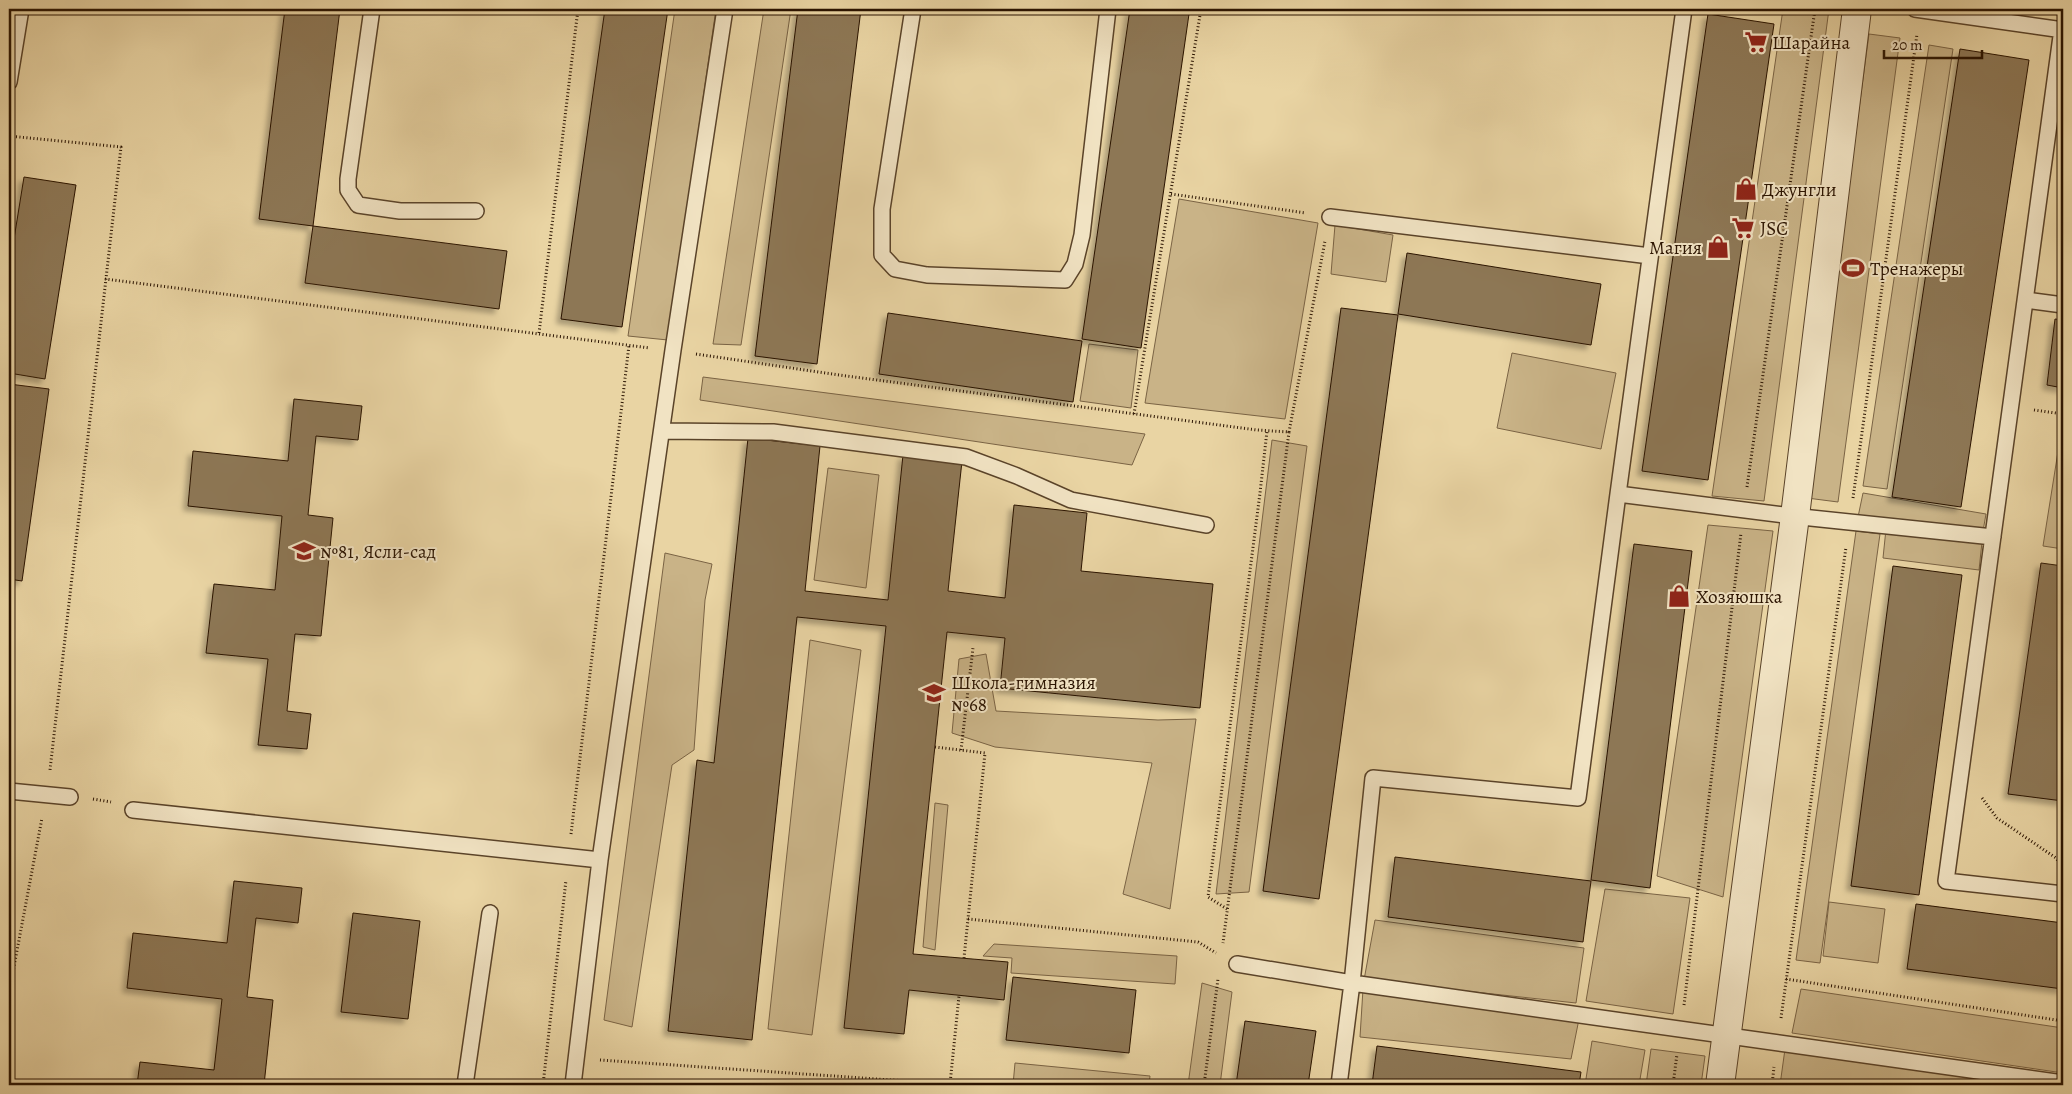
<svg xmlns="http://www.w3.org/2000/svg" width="2072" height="1094" font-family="Alegreya,serif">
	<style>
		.green { fill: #c9b387; stroke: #7a6344 }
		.building { fill: #8d7755; stroke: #2a1300; filter: url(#shadow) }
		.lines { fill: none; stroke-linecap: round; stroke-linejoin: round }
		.lane-casing { stroke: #5a4329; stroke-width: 18 }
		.street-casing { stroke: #5a4329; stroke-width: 30 }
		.path { stroke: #2a1300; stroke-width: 3; stroke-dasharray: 1 2.5; stroke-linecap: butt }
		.lane { stroke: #f1e3c3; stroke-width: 15 }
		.street { stroke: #f1e3c3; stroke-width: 28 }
		.labels { text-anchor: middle; stroke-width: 4; stroke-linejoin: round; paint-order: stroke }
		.poi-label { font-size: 19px; fill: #2a1300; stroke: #f1e3c3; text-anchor: start }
	</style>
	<defs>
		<filter id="shadow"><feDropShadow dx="-4.5" dy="4.5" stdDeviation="2.5" flood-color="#0004"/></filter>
	</defs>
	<rect width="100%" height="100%" fill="#e9d4a3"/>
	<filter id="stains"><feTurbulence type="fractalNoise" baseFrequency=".004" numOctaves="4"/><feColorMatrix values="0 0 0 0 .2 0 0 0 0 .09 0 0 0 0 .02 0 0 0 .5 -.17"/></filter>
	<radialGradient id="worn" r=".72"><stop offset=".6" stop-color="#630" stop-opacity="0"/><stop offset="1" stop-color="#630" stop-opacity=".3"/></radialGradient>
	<path class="green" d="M675,9H716L668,340L628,336Z
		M764,9H791L741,345L713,344Z
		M1783,9H1829L1764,501L1712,496Z
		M1869,34L1900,38L1838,502L1807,498Z
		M1929,45L1953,49L1887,489L1863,486Z
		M1179,199L1318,223L1285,419L1145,403Z
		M1335,225L1393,235L1386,282L1331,274Z
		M1089,344L1138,350L1131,408L1080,401Z
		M1512,353L1616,373L1601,449L1497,428Z
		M703,377L1145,434L1132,465L700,400Z
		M2060,439H2063V549L2043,546Z
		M1272,440L1307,446L1249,892L1216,894Z
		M828,468L879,475L866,588L814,580Z
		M1863,493L1986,514L1983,531L1858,517Z
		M1708,525L1773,531L1723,897L1657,876Z
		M1886,529L1982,542L1979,570L1883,558Z
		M1856,531L1880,534L1820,963L1796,960Z
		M665,553L712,564L705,600L694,750L672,765L632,1027L604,1020Z
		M810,640L861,650L812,1035L768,1029Z
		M986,654L996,711L1158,720L1196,719L1170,909L1123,894L1152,763L995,747L952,733L959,659Z
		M935,803L948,805L935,950L923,947Z
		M1605,889L1690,898L1673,1014L1586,1001Z
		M1829,902L1885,909L1878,963L1823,956Z
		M1375,920L1584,948L1576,1003L1364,980Z
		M994,944L1177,956L1175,984L1011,973L1012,958L983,956Z
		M1202,983L1232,992L1220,1085H1188Z
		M1363,989L1579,1019L1571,1059L1360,1037Z
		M1801,989L2063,1028V1073L1792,1033Z
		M1592,1041L1645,1050L1639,1085H1585Z
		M1651,1049L1705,1056L1701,1085H1646Z
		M1785,1049L2046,1085H1780Z
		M1015,1063L1150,1076L1149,1085H1013Z"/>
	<path class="building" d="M285,9H340L313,226L259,219Z
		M605,9H668L622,327L561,319Z
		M798,9H861L817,364L755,356Z
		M1130,9H1149L1189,14L1141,348L1082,339Z
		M1708,14L1774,24L1708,480L1642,471Z
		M1960,49L2029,60L1961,507L1892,497Z
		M24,177L76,185L45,379L9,373V270Z
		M313,226L507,251L499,309L305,283Z
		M1407,253L1601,284L1591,345L1398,314Z
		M1341,308L1398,315L1319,899L1263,891Z
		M888,313L1082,341L1073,402L879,374Z
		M2055,319L2063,320V388L2047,385Z
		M9,384L49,389L22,581L9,579Z
		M294,399L362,406L358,440L316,436L308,515L333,518L321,636L295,634L287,711L311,714L307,749L258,745L268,659L206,653L214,584L275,590L282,516L188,506L193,451L288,461Z
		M748,438L820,446L805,591L888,600L903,455L962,461L948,591L1005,598L1014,505L1087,513L1081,571L1213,584L1200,708L1000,688L1005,638L947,632L913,954L1008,962L1004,1000L909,990L904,1034L844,1028L886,626L797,617L752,1040L668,1031L697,760L714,763Z
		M1634,544L1692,551L1650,888L1591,880Z
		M2041,563L2063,566V801L2008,794Z
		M1893,566L1962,575L1919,895L1851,886Z
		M1395,857L1591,881L1583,942L1388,917Z
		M234,881L302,888L298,923L256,918L247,997L273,1000L264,1085H137L140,1062L214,1070L222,999L127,988L133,933L227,943Z
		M1916,904L2063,923V989L1907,969Z
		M353,913L420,921L408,1019L341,1012Z
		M1013,977L1136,990L1129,1053L1006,1040Z
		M1245,1021L1316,1031L1308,1085H1236Z
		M1377,1046L1581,1072L1579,1085H1372Z"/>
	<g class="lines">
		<defs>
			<path id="lane" d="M372,9L348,179V190L358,205L400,211H476
				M913,9L882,209V255L895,269L927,275L1065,280L1075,264L1082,235L1108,9
				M1915,9L2063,30
				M2062,29L1946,881L2063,894
				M9,82L21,9
				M1330,217L1650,256
				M2026,300L2063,305
				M662,431L773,432L966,457L1017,476L1071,500L1206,525
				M1618,494L1684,9
				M9,791L70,797
				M133,810L600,860
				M1237,964L1352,983L2063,1083
				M465,1085L490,913
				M573,1085L600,860L673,350L725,9
				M1339,1085L1352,983L1373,778L1578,798L1618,494L1792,516L1993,537"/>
			<path id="street" d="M1720,1085L1795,516L1857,9"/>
		</defs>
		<use href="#lane" class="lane-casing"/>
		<use href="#street" class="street-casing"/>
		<path class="path" d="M9,136L121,147L50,770
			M1171,194L1306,213
			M105,279L650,348
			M539,333L578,9
			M696,354L839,375L1257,430L1289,432L1223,943
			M2034,410L2063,414
			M1134,414L1201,9
			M1289,432L1325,241
			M1747,487L1815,9
			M1853,498L1917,34
			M935,747L985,753L964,958
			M961,750L973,648
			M1982,798L1997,818L2056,858L2063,868
			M93,799L111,802
			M571,834L629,345
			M1227,909L1208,897L1260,493L1267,431
			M968,919L1198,942L1216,953
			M1786,979L2063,1021
			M9,993L42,818
			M1684,1005L1741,533
			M1781,1018L1846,547
			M600,1060L950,1084L959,996
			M543,1085L566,880
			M1204,1085L1218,979
			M1673,1085L1677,1054
			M1772,1085L1774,1067"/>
		<use href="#lane" class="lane"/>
		<use href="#street" class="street"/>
	</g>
	<defs>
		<symbol id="supermarket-bare" viewBox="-9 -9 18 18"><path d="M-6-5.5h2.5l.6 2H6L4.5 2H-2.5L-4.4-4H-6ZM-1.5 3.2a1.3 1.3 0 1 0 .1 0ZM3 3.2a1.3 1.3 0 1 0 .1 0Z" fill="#8f2418" stroke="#f1e3c3" stroke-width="2.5" paint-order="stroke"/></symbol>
		<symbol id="shop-bare" viewBox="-9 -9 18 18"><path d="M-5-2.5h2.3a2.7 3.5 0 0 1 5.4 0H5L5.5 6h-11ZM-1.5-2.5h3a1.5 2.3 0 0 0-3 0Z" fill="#8f2418" stroke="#f1e3c3" stroke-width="2.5" paint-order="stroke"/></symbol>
		<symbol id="stadium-bare" viewBox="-9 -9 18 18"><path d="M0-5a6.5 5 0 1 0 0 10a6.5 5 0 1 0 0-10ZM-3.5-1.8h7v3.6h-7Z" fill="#8f2418" stroke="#f1e3c3" stroke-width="2.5" paint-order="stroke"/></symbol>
		<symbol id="school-bare" viewBox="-9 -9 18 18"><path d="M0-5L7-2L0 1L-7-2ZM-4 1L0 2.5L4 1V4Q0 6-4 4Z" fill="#8f2418" stroke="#f1e3c3" stroke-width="2.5" paint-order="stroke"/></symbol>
	</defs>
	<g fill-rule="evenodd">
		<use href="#supermarket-bare" x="1740" y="26" width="32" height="32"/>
		<use href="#shop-bare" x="1730" y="173" width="32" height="32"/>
		<use href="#supermarket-bare" x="1727" y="212" width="32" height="32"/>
		<use href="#shop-bare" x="1702" y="231" width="32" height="32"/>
		<use href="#stadium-bare" x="1837" y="252" width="32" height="32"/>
		<use href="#school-bare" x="288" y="535" width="32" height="32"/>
		<use href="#shop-bare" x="1663" y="580" width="32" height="32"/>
		<use href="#school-bare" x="918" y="677" width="32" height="32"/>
	</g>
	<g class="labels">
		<g class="poi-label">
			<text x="1772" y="49">Шарайна</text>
			<text x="1762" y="196">Джунгли</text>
			<text x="1760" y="235">JSC</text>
			<text x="1702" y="254" text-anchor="end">Магия</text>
			<text x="1870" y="275">Тренажеры</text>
			<text x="320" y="558">№81, Ясли-сад</text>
			<text x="1696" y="603">Хозяюшка</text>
			<text x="951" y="689">Школа-гимназия<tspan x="951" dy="22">№68</tspan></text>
		</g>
	</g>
	<rect width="2072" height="1094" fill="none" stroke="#e9d4a3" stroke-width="30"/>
	<rect x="10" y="10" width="2052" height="1074" fill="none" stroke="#2a1300" stroke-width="2.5"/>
	<rect x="15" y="15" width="2042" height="1064" fill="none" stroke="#2a1300"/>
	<path d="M1884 50v8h98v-8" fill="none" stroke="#2a1300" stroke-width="2.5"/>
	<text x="1892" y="50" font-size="15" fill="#2a1300" stroke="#f1e3c3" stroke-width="4" paint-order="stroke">20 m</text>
	<rect width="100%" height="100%" filter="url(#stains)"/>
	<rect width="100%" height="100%" fill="url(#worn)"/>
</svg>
